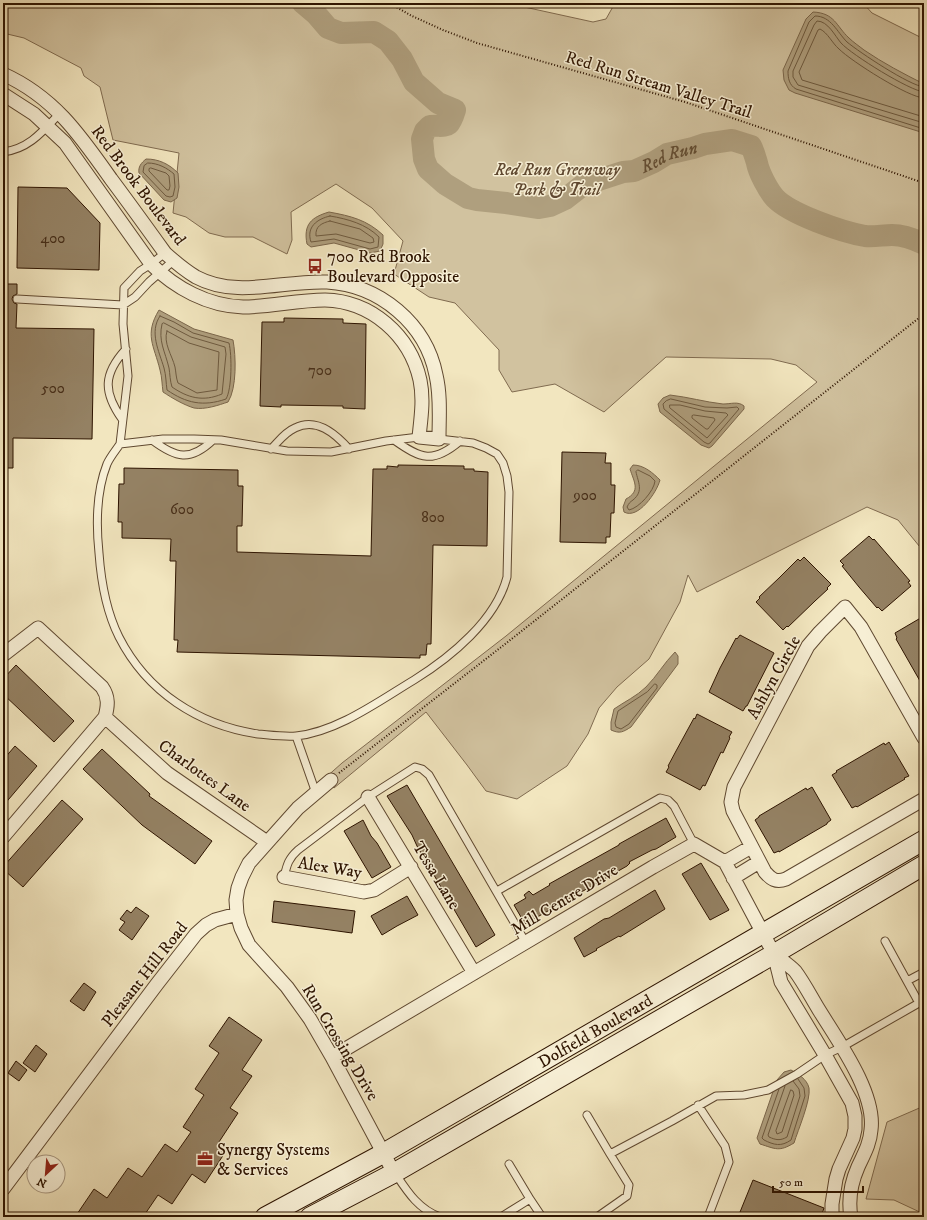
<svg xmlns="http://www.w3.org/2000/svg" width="927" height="1220" font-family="'IM FELL DW Pica',serif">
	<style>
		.green { fill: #d1c29f; stroke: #806b50 }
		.water { fill: #af9f7e; stroke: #7b674c }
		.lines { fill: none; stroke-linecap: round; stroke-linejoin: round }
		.shore { stroke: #6e5a3f; stroke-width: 1 }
		.river { stroke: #af9f7e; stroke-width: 22 }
		.building { fill: #948163; stroke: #2e1400 }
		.service-casing { stroke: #5f4830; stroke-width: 9 }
		.minor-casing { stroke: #5f4830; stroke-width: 15 }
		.secondary-casing { stroke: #2e1400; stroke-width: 21 }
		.path { stroke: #2e1400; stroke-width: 2; stroke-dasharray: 1 2; stroke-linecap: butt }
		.service { stroke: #f7efd5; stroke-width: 7 }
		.minor { stroke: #f7efd5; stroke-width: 13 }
		.secondary { stroke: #f7efd5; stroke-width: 19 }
		.labels { text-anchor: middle; stroke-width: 3; stroke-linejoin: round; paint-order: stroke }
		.number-label { font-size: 15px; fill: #482f19 }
		.street-label { font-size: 17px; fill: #2e1400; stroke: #f7efd5 }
		.park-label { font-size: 17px; font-style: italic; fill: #5f4830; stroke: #f7efd5 }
		.poi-label { font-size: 17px; fill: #2e1400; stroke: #f7efd5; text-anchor: start }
		.water-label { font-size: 18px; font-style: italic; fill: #624c32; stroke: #f7efd5 }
	</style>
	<rect width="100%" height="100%" fill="#f2e6bf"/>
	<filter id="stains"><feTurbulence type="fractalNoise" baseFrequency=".005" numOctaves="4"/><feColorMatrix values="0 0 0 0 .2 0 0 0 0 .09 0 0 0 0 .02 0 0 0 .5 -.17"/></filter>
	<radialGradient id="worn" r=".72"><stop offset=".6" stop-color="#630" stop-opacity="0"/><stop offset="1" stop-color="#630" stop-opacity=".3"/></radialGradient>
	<path class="green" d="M3,3H506L593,22L606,19L615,3H863L872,13L924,39V552L898,520L867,507L697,592L688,575L680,602L649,659L617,687L599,708L588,734L567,766L517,799L486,791L467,765L426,712L334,788L324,779L342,763L506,636L817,382L796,365L771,359L666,357L604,412L555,384L512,392L499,370V350L455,303L429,297L394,274L403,241L372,208L336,184L291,212L292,240L287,254L253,237H225L209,233L186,217L173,213L179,153L113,140L100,87L84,76L81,68L24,38L3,33Z
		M924,1106V1214L894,1200L866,1199L887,1122Z"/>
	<path class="water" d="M813,12C835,13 836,26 849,38C853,42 859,46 864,50C883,63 904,74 924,84V133L795,93L789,90L784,80L783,70L806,19Z
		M146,159C159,159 169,164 178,173L179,187L177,198L171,202L164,200L139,173C138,167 141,163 146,159Z
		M329,212C351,216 367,220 383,235V244L380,251L370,253L334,243L311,247L307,244C303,224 312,217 329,212Z
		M159,310L194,329L233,340C236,356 237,388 228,402C219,405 205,410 194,408C184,405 172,398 163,392C162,385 162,377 160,370C154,345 144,335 159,310Z
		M670,395C688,397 705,402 723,404C731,404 738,401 744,406V409L712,446L709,448L701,445L660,412L658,404L663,398Z
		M633,465C644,465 653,473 660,480C657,492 638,520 624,512L623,507L626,499C641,491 634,482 630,469Z
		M675,652L678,656V664L631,727C623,732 620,734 611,730V722L614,709C624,702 637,696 646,687C657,676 664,663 675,652Z
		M791,1070C798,1074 807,1079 809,1088C811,1100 798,1130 794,1143C779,1152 776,1149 760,1144L757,1138L777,1080L784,1072Z"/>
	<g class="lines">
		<path class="shore" d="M924,87C910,86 859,52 847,42C837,32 831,16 815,16L809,22L788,71C788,78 789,85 796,89L924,129
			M924,92C910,91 852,55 841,43C835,36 828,21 817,21L814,25L793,71V77L798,85L924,123
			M924,98C909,98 851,61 839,49C832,43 828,33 820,29L818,30L799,72L802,80L924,117
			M148,163C158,163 167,168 174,174L175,187L173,196L170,197L166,196L143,172L144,166Z
			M151,168L166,173L169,176L170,186L169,190H167L149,171V169Z
			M330,216C348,219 366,224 379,237L378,247L370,249L334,239L311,242C306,227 317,219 330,216Z
			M330,221L360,229L373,238L374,242L370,243L336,234L316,236C315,226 322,223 330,221Z
			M160,316L174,322L193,333L229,343C232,355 232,389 226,399C203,407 186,403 167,390C166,383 166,375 164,368C159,351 149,332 160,316Z
			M164,323L191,337L225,347L226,354L222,394C203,402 188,398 172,387C170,381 170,374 169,368C165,351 158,341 162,324Z
			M167,331L189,343L219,352L217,390L197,393L178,383C176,378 176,372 175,367C172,355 163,343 167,331Z
			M671,399L705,407L727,408L737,407L739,409L710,443L708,444L704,442L664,409L663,404L666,401Z
			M670,405H680L705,411L726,413L728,415L707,438L670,408Z
			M694,415L714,418L715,420L708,429H706L692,418V416Z
			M638,470L650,476L655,481C654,491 639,508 629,510L627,507C629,503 630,502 633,500C644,491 638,482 636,472Z
			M655,684L657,685V688L629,724L621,729L616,727L615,723L618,711L647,692Z
			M785,1086L768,1135L769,1137C776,1140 780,1141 787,1137L800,1096L799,1089L793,1081
			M779,1089L762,1138L764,1140C774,1145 781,1147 791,1140L805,1096L804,1088L798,1079
			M791,1090L793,1091L794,1095L782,1132L777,1134L776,1131Z"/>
		<path class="river" id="s1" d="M303,3L316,14L328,28L341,33L374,32L388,41L402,59L414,82L438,103L455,110C449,130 447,125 430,126L425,131L422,139L424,159L428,169L445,184L468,198L477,200L506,203L539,208L550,206L565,199L583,185L623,172L634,171L654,162L667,154L693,148L705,144L732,140L751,146C754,152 755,156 757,163C759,173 768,190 775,198C790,214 842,232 865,236C874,237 883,235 892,235C904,235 914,239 924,244"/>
	</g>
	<path class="building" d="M18,187L67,188L100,223L99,270L17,268Z
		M3,284H17V294L13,296L12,299L14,303L17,304L16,328L94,329L92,439L13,438V468H3Z
		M284,318L343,319V323L366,324L365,409L343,408V406L281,405V407L260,406L262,322H284Z
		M562,452L606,453L605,463H611V485H615L614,513H611L610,537H606V543L560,542Z
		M398,465L464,466V469H474V471L488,472L487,546L433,545L431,644H427L426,655H420V658L177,652L178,640H174L176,561H170L171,539L122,538V522H118L119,484H124V468L238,470V486H243L242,526H237V552L371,556L373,469H387V466L398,467Z
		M869,536L873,540L874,539L910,581L908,582L911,586L882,611L878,607L877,608L859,587L842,566L844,565L840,561Z
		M804,557L831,584L827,588L828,589L815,601L788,627L787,626L783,630L756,602L760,598L759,597L779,578L798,559L800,561Z
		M924,616V688L896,639L897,638L895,633Z
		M740,635L774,653L747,706H746L743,711L709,692L720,668L736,638L737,639Z
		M16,665L74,721L54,742L3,694V679Z
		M697,714L732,732L729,737L730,738L723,753L721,752L705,786L703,785L700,790L666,772L669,767L668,766L676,751L694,718L695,719Z
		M889,742L909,776L904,778L905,779L857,807L856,806L852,808L832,775L837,772L836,771L884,743L885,745Z
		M15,746L37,766L3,806V760Z
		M102,749L150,794L149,796L212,841L195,864L142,825L83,769Z
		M407,785L495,935L476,947L417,846L412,835L387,796Z
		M812,787L831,820L827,823V824L779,852V851L774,853L755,820L759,817V816L791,797L806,788L807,790Z
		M62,800L83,819L23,887L3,869V867Z
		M666,818L676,837L656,849L652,850L629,862L630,863L627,866L525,924L514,905L526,898L524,895L529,891L533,895L550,885L549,884L619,845V844Z
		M363,820L371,836L377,843L391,867L372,878L344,831Z
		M701,863L729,910L710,920L682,874Z
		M655,890L665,909L620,937L619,936L596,949L597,950L584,957L574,938L604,919L609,918Z
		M407,896L418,915L397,926L382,935L371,916Z
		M274,901L355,911L352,933L272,922Z
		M136,907L149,916L132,940L119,930L125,922L120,919L127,910L131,913Z
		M84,983L96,992L84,1011L70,1001Z
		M229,1017L262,1040L242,1070L252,1076L230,1108L238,1113L217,1145L226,1151L205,1183L192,1174L172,1204L158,1195L143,1217H75L94,1189L107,1198L128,1168L142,1177L165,1144L177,1152L191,1132L183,1127L204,1095L195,1089L219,1053L209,1046Z
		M36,1045L47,1054L35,1072L23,1063Z
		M16,1061L27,1070L19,1081L8,1073Z
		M753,1180L824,1208L821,1217H738Z"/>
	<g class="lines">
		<defs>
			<path id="service" d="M3,152C29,149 43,131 60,113
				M165,253L151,264L140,271L124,288L123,324L128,376L120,444L163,439H194L221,440L287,451L331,452L386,441L419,437
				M17,299L123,305L135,297L149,282L173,261
				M122,419C103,392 103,374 126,349
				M152,440C176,458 190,462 213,440
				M394,440C421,459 433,464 460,441
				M120,444C116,450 110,457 107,464C96,492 96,524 99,553C101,581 106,611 119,637C147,692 198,725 258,734C270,735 284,737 296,736C337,732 379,701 414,680C451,657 496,620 507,577L509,492L507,476L503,463L497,454L486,448L473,443L439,439
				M271,449C278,442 285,432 295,428C316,417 335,433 349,449
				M296,736L316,793
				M284,877C287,865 288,859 298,850L368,797L415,767L422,769L429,775L526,943
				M497,891L660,798L668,800L674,806L694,844
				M885,941L919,1003
				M907,981L924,972
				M698,1105L725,1146L729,1162L708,1217
				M587,1115L610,1154
				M509,1164L530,1199
				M395,1173C407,1191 418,1209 440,1217
				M833,1216L875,1217
				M501,1217L530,1199L542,1217
				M597,1217L627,1196L629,1185L610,1154L672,1121L716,1096L744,1095L768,1090L797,1074L825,1055L842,1047L919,1003H924"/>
			<path id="minor" d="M3,74C54,97 80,135 111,179C129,203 147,228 165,253C175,262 184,270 196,277C237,299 283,280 327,282C380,285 426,324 436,375C441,396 439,418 439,439L419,437C421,418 424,399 420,380C410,335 371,301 325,300C297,300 270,307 243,307C208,306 175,288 151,264L65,143L34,114L3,94
				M3,655L38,628L102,687C109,697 108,706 105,717L167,773L267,842
				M924,738L861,627L845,607L820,632L808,646L734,787L731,802L733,811L765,872C771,879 776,883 786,879L924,799
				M331,780L298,808L249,863L242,877L238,888L236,900L237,914L241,928L249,945L287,987L310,1019L332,1057L394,1173
				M368,797L474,973
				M3,837L105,717
				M725,862L751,847
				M284,877L364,892L374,890L411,867
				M733,878L759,862
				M774,954C780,959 789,965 795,971C804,983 811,997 819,1010C838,1041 876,1093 871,1130C870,1144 864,1154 858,1167C851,1183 848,1200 851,1217
				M332,1057L653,867L694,844L725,862L774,954L781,982L825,1055L852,1103L855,1116V1129L853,1138L839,1169L836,1179L832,1204V1217
				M3,1189L157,984L196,934L206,925L215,920L237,914"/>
			<g id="secondary">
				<path id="s2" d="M265,1217L384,1153L924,840"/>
				<path d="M310,1217L394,1173L774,954L924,865"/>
			</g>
		</defs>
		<use href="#service" class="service-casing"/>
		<use href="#minor" class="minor-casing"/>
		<use href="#secondary" class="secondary-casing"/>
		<path class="path" d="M389,3L412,16L443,30L477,43L685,102L924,183
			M339,773L509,641L924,314"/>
		<use href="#service" class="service"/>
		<use href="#minor" class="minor"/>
		<use href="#secondary" class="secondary"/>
	</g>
	<defs>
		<symbol id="bus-bare" viewBox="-9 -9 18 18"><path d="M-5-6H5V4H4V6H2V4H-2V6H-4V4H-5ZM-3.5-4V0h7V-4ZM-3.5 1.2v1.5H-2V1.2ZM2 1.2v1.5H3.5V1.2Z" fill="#8f2418" stroke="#f7efd5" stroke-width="2.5" paint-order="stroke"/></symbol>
		<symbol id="office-bare" viewBox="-9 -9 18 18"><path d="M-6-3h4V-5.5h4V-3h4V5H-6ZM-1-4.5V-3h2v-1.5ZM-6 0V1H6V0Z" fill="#8f2418" stroke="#f7efd5" stroke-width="2.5" paint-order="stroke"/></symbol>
	</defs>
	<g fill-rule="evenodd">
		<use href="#bus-bare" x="304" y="255" width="22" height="22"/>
		<use href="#office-bare" x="194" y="1148" width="22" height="22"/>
	</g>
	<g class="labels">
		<g class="number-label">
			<text x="53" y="243">400</text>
			<text x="320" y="375">700</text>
			<text x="53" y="393">500</text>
			<text x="585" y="500">900</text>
			<text x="182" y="514">600</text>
			<text x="433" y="522">800</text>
		</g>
		<g class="street-label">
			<text transform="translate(659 84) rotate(17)" y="6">Red Run Stream Valley Trail</text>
			<text transform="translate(139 185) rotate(53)" y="6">Red Brook Boulevard</text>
			<text transform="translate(773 677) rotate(-61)" y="6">Ashlyn Circle</text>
			<text transform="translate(205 775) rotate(36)" y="6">Charlottes Lane</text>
			<text transform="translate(330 867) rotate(9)" y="6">Alex Way</text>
			<text transform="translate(437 875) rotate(59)" y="6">Tessa Lane</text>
			<text transform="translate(564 899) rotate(-31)" y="6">Mill Centre Drive</text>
			<text transform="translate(144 974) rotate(-52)" y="6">Pleasant Hill Road</text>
			<text dy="6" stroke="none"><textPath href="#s2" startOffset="379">Dolfield Boulevard</textPath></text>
			<text transform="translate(341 1042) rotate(59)" y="6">Run Crossing Drive</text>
		</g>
		<g class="park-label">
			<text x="557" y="175">Red Run Greenway<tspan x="557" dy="20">Park &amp; Trail</tspan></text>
		</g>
		<g class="poi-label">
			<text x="327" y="262">700 Red Brook<tspan x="327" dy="20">Boulevard Opposite</tspan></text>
			<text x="217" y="1155">Synergy Systems<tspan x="217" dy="20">&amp; Services</tspan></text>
		</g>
		<g class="water-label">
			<text dy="6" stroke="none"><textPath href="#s1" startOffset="542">Red Run</textPath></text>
		</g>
	</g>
	<rect width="927" height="1220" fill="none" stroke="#f2e6bf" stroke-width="16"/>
	<rect x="4" y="4" width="919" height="1212" fill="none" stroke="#2e1400" stroke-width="2"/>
	<rect x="8" y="8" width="911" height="1204" fill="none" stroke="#2e1400"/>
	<g transform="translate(46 1174) rotate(206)"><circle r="19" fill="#f7efd5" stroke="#a79780"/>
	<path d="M0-3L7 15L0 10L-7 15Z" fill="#8f2418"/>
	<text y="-6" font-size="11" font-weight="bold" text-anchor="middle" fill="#2e1400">N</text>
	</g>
	<path d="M773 1186v6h90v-6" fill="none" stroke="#2e1400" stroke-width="2"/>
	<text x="779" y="1186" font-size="12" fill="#2e1400" stroke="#f7efd5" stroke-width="3" paint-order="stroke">50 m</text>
	<rect width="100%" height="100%" filter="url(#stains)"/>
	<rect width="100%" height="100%" fill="url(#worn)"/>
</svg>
